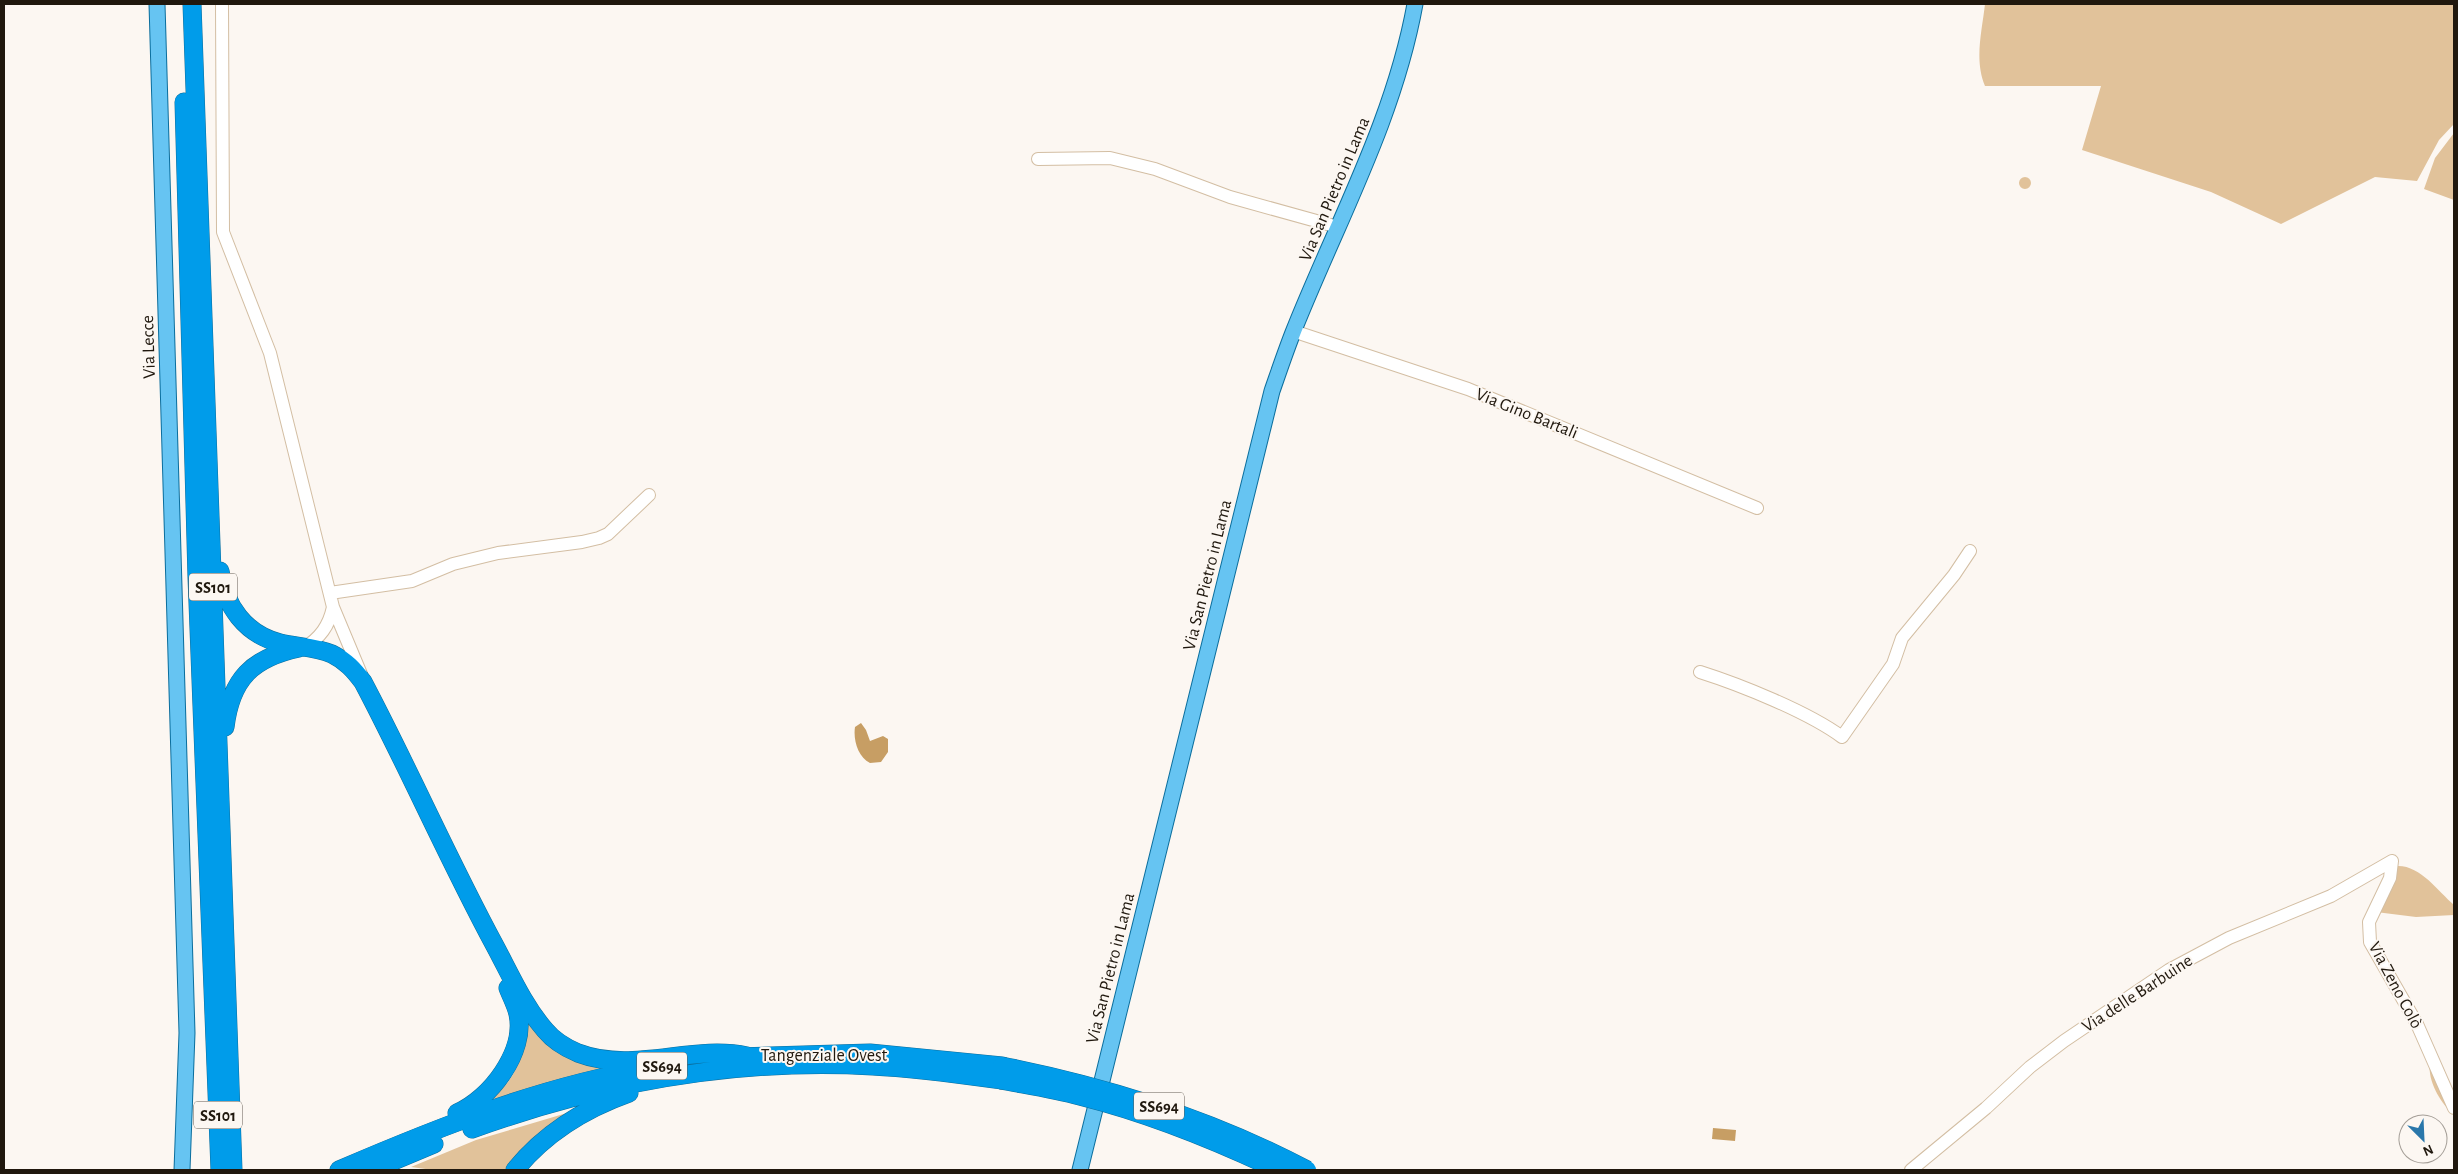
<svg xmlns="http://www.w3.org/2000/svg" width="2458" height="1174" font-family="'Alegreya Sans',sans-serif">
	<style>
		.green { fill: #e1c29a }
		.water { fill: #c79e64 }
		.lines { fill: none; stroke-linecap: round; stroke-linejoin: round }
		.minor-casing { stroke: #d3bea3; stroke-width: 14 }
		.major-casing { stroke: #0b6e9d; stroke-width: 17 }
		.highway-casing { stroke: #0b6e9d; stroke-width: 19 }
		.minor { stroke: #fff; stroke-width: 12 }
		.major { stroke: #66c4f2; stroke-width: 15 }
		.highway { stroke: #009cea; stroke-width: 18 }
		.highway-bridge-casing { stroke: #0b6e9d; stroke-width: 19; stroke-linecap: butt }
		.highway-bridge { stroke: #009cea; stroke-width: 18 }
		.labels { text-anchor: middle; stroke-width: 4; stroke-linejoin: round; paint-order: stroke }
		.shield { fill: #fcf7f2; stroke: #625b52; stroke-width: 1 }
		.shield-label { font-size: 16px; font-weight: bold; fill: #20180e }
		.street-label { font-size: 18px; fill: #20180e; stroke: #fcf7f2 }
	</style>
	<rect width="100%" height="100%" fill="#fcf7f2"/>
	<path class="green" d="M1985,4H2454V124L2439,140L2417,181L2375,177L2281,224L2211,192L2082,150L2101,86H1985C1974,60 1982,31 1985,4Z
		M2454,133V200L2424,189L2435,158Z
		M2019 183a6 6 0 1 1 12 0a6 6 0 1 1-12 0Z
		M2397,866C2420,865 2438,891 2454,905V915L2416,917L2376,912Z
		M524,1014L534,1024L619,1068L483,1105C518,1081 526,1055 524,1014Z
		M2430,1061L2454,1113V1115C2440,1102 2427,1081 2430,1061Z
		M577,1110L511,1164L506,1170H433L411,1167L476,1140Z"/>
	<path class="water" d="M861,723L866,730L870,741L883,736L888,739V752L881,762L870,763C858,757 853,740 855,727Z
		M1713,1128L1736,1130L1735,1141L1712,1139Z"/>
	<g class="lines">
		<defs>
			<path id="minor" d="M222,4L223,232L270,353L333,607L361,674
				M1038,159L1110,158L1155,169L1230,197L1338,227
				M1293,331L1468,389L1757,508
				M330,593L412,581L453,564L498,553L582,542L599,538L608,534L649,495
				M304,648C320,638 329,626 333,607
				M1700,672C1741,685 1808,712 1842,737L1893,664L1902,638L1954,575L1970,551
				M2392,861L2390,878L2369,922L2370,942L2417,1024L2454,1108
				M1911,1170L1986,1108L2030,1067L2064,1041L2169,970L2229,938L2331,896L2392,861"/>
			<path id="major" d="M157,4L187,1033L182,1170
				M1080,1170L1272,391C1279,371 1286,350 1294,330C1337,222 1394,120 1415,4"/>
			<path id="highway" d="M192,4L233,1170
				M184,102L197,577L220,1170
				M220,571C225,606 245,634 280,643C297,647 316,647 332,654C346,661 354,670 363,682C409,769 448,859 495,946C510,974 524,1006 545,1030C554,1041 566,1048 578,1053C633,1074 692,1044 747,1056
				M225,727C231,679 252,658 299,648
				M735,1057L870,1053L1002,1066
				M457,1113C490,1099 526,1052 518,1014C516,1005 511,996 508,988
				M472,1129C600,1083 736,1058 873,1066C916,1068 958,1074 1001,1080
				M339,1170C439,1127 542,1086 650,1068
				M372,1170L434,1144
				M515,1170C545,1133 584,1109 629,1093"/>
		</defs>
		<use href="#minor" class="minor-casing"/>
		<use href="#major" class="major-casing"/>
		<use href="#highway" class="highway-casing"/>
		<use href="#minor" class="minor"/>
		<use href="#major" class="major"/>
		<use href="#highway" class="highway"/>
		<defs>
			<path id="highway-bridge" d="M1002,1066C1108,1087 1211,1119 1307,1170
				M1001,1080C1027,1085 1054,1089 1080,1096C1148,1113 1215,1140 1278,1170"/>
		</defs>
		<use href="#highway-bridge" class="highway-bridge-casing"/>
		<use href="#highway-bridge" class="highway-bridge"/>
	</g>
	<g class="labels">
		<g class="shield">
			<rect x="189" y="573.5" width="48" height="27" rx="4"/>
			<rect x="637" y="1052.5" width="50" height="27" rx="4"/>
			<rect x="1134" y="1092.5" width="50" height="27" rx="4"/>
			<rect x="194" y="1101.5" width="48" height="27" rx="4"/>
		</g>
		<g class="shield-label">
			<text x="213" y="593">SS101</text>
			<text x="662" y="1072">SS694</text>
			<text x="1159" y="1112">SS694</text>
			<text x="218" y="1121">SS101</text>
		</g>
		<g class="street-label">
			<text transform="translate(1334 189) rotate(-67)" y="6">Via San Pietro in Lama</text>
			<text transform="translate(148 347) rotate(-92)" y="6">Via Lecce</text>
			<text transform="translate(1527 413) rotate(22)" y="6">Via Gino Bartali</text>
			<text transform="translate(1207 575) rotate(-76)" y="6">Via San Pietro in Lama</text>
			<text transform="translate(1110 968) rotate(-76)" y="6">Via San Pietro in Lama</text>
			<text transform="translate(2396 985) rotate(62)" y="6">Via Zeno Colò</text>
			<text transform="translate(2137 993) rotate(-33)" y="6">Via delle Barbuine</text>
			<text x="824" y="1061">Tangenziale Ovest</text>
		</g>
	</g>
	<rect width="2458" height="1174" fill="none" stroke="#20180e" stroke-width="10"/>
	<g transform="translate(2423 1139) rotate(156)"><circle r="24" fill="#fcf7f2" stroke="#a49e97"/>
	<path d="M0-4L9 19L0 12L-9 19Z" fill="#2a77aa"/>
	<text y="-8" font-size="14" font-weight="bold" text-anchor="middle" fill="#20180e">N</text>
	</g>
</svg>
